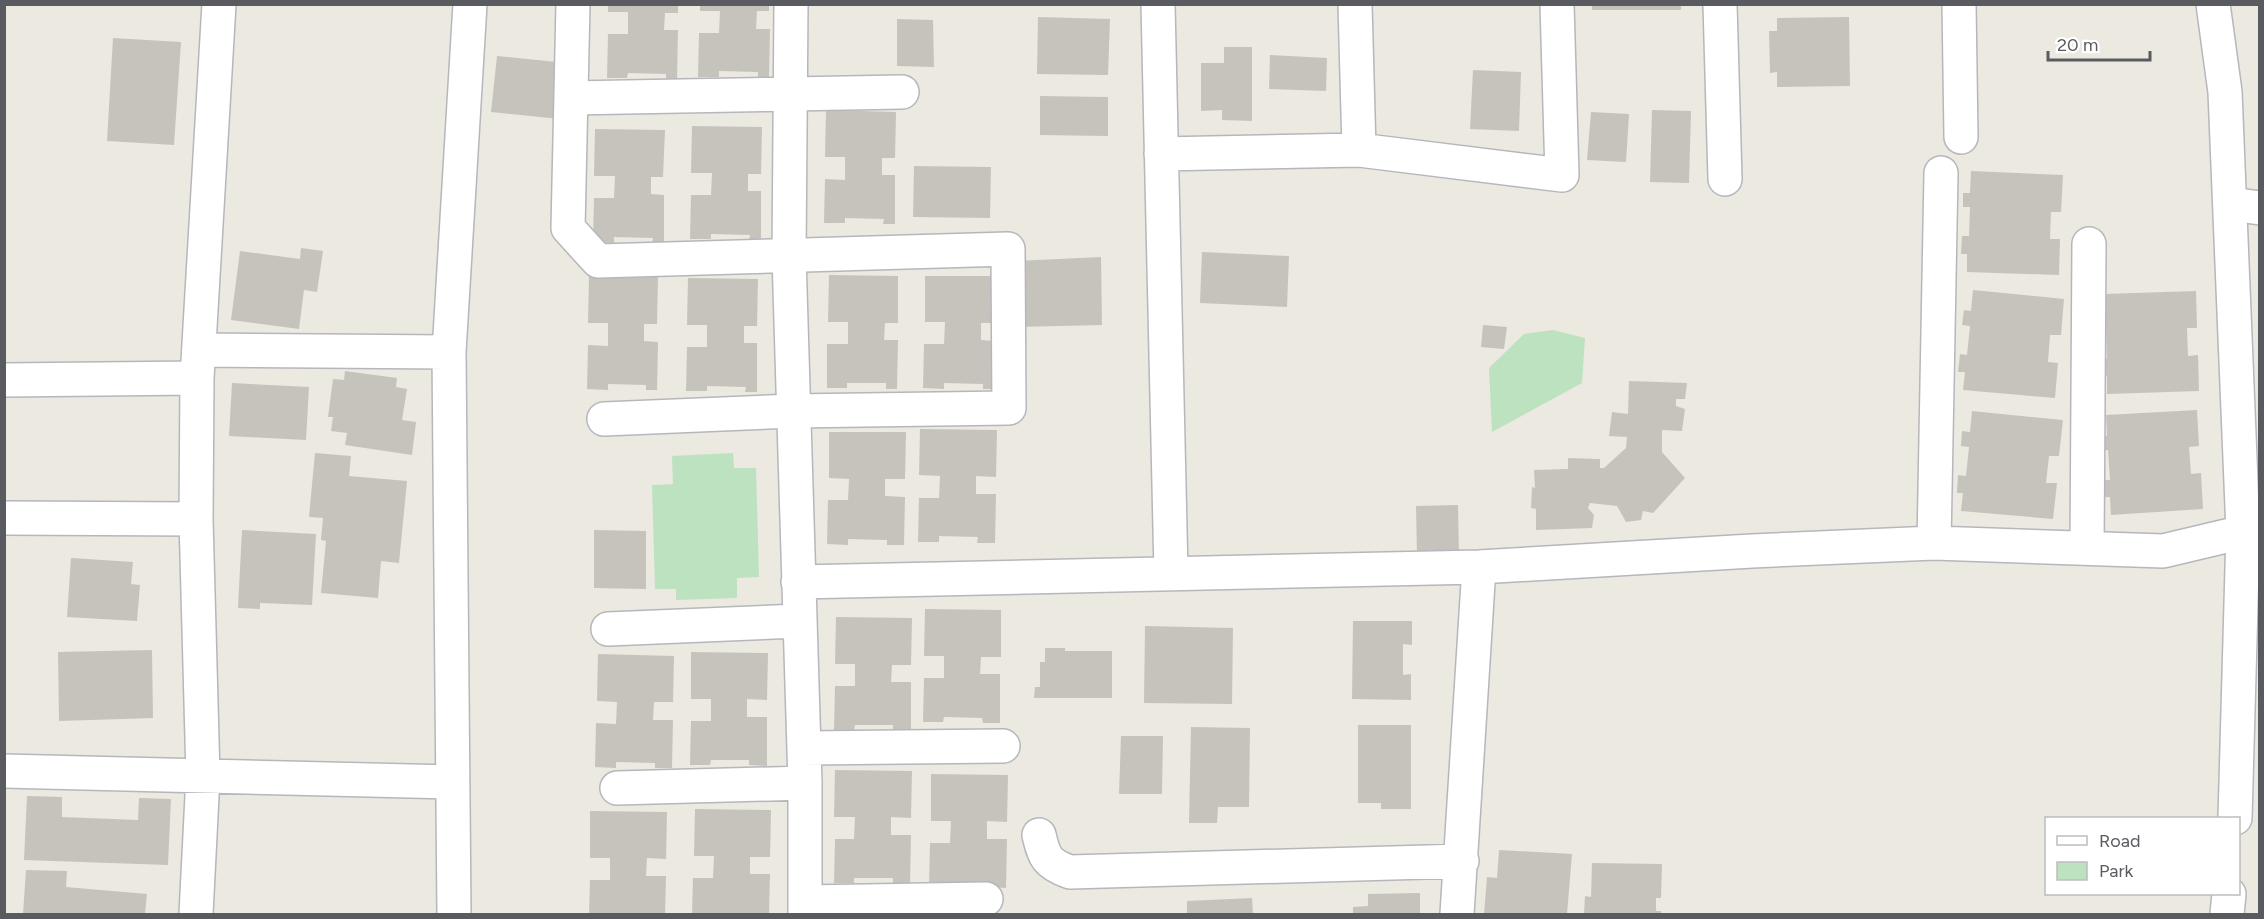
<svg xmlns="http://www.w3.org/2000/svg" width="2264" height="919" font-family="Figtree,sans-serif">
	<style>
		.green { fill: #bde2c0 }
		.building { fill: #c6c3bd }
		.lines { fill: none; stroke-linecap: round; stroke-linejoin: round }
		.minor-casing { stroke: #b6b7bc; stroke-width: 36 }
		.minor { stroke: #fff; stroke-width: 33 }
	</style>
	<rect width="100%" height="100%" fill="#ebe9e0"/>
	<path class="green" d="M1553,330L1585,338L1582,383L1492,432L1489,368L1524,334Z
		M733,453L734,468H756L759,577L737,578V598L676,600V589H655L652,485L673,484L672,456Z"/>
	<path class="building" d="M608,4H678V13H665L664,30H678L677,79H666V74L628,73L627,78H607L608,34H628V12H608Z
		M700,4H769V11H757L756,29H770L769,78H758V72L719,71V77H698L699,33H719L720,11H700Z
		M1592,4H1681V10H1592Z
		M1038,17L1110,19L1108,75L1037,74Z
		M1849,17L1850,86L1777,87V72L1770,73L1769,31H1777V18Z
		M897,19L933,20L934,67L897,66Z
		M113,38L181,42L174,145L107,141Z
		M1224,47H1252V121L1222,120V110L1201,111V63H1224Z
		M1270,55L1327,58L1326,91L1269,89Z
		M497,56L566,63L560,119L491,112Z
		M1473,70L1521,72L1519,131L1470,129Z
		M1040,96L1108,97V136L1040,135Z
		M826,110L896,112L895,158H882V175H895V224H883L884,219L845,218V223H824L825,179L845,180V157H825Z
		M1652,110L1691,111L1689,183L1650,182Z
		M1591,112L1629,114L1626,162L1587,160Z
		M692,126L762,127L761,174H748V191H761V240H749L750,235L711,234V239H690L691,195H711L712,173H691Z
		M595,129L665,130L663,177H651V194L664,195V244L652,243L653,238L614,237V243L593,242L594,198H614L615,176H594Z
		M914,166L991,167L990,218L913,217Z
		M1971,171L2063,175L2061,212H2051L2050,239H2060L2059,275L1967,272V254H1961L1962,236H1969L1970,207H1963V193H1970Z
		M301,248L323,251L317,292L304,290L299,329L231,320L240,251L300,259Z
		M1202,252L1289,256L1287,307L1200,303Z
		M1101,257L1102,325L1016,327L1014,261Z
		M829,275L898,276V323H885L884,340H898L897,389H886V383H847V388H827V344H848V322H828Z
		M589,276L658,277L657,324H644V341L658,342L657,390H646V385L608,384V390L587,389L588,345L608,346V323H588Z
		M925,276H995L994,323H981V340L995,341L994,389H983V384L944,383V389L923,388L924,344H944L945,322H925Z
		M688,278L758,279L757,326H744V343H757V392H745L746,387L707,386V391H686L687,347H707V325H687Z
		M1973,290L2064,299L2061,335H2050L2048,362L2058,363L2055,398L1963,390L1965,372H1958L1960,354L1967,355L1970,326L1962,325L1964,310L1971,311Z
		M2196,291L2197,328H2187L2188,356L2198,355L2199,391L2107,394V376L2100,377L2099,359H2107L2106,330H2098V315H2105V294Z
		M1483,325L1507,327L1504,349L1481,347Z
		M345,371L397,378L396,387L407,389L402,420L416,422L412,455L345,445L347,433L331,431L333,417H328L333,379L344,380Z
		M1629,381L1687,383L1685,399H1676V406L1685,409L1682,431L1662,430V452L1685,478L1653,513L1643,511L1641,520L1626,522L1617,506L1590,503L1588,508L1594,515L1592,528L1536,530V509L1531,508L1532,487L1535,488L1534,470L1568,469V458L1600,459V468H1604L1626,448L1627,437L1609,436L1612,412L1628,414Z
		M232,383L309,387L306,440L229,436Z
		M2197,410L2199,446L2189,447L2191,474L2201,473L2203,509L2111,515L2110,497H2103L2102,480H2110L2108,450L2100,451L2099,436H2107L2106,415Z
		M1972,411L2063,420L2059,456H2049L2046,483H2057L2053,519L1961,511L1963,493H1957L1958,475L1966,476L1969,447L1961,446L1962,431L1970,432Z
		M920,429L997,430L996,477L976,476V494H996L995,543H977L978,537L939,536V542H918L919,498H939L940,476L919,475Z
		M829,432H906L905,479H885V496L905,497L904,545H887V540L848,539V545L827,544L828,500H848L849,479L829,478Z
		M315,453L351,456L349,476L407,481L399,563L381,561L378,598L321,593L326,541L321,540L323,518L309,517Z
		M1458,505L1459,555L1417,556L1416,506Z
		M242,530L316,534L312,605L260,603V609L238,608Z
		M594,530L646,531V589L594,588Z
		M71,558L133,562L131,584L140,585L137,621L67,617Z
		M925,609L1001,610V657H981L980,674H1000V723H983L982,718L944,717L943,722H923L924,678H944V656H924Z
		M836,617L912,618L911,665H892L891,682H911V731H893V725H855L854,730H834L835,686H855V664H835Z
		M1353,621H1412V645L1403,644V675L1411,674V700L1352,699Z
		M1145,626L1233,628L1232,704L1144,703Z
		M1045,648H1065V651H1112V698H1034L1035,687H1040V662H1045Z
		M152,650L153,718L59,721L58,652Z
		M691,652L768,653L767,700L747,699V717H767V766L749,765V760H711L710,765H690L691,721H711V699H691Z
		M598,654L674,656L673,702H654L653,720H673L672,768H655V763L616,762V768L595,767L596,723L616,724L617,702L597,701Z
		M1358,725H1411V809H1381V803H1358Z
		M1191,727L1250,728L1249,807H1218L1217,823H1189Z
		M1121,736H1163L1162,794H1119Z
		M835,770L912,771L911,818L891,817V835H911L910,884H893V878H854V883H834L835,839H854L855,817H834Z
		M931,774L1008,775L1007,822L987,821V839H1007L1006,888L988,887L989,882H950V887L929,886L930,843H950L951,821H931Z
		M27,796L62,797V817L138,820L139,798L171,799L168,865L24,860Z
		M695,809L771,810L770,857H750V874H770L769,914H692L693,878H713L714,856H694Z
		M590,811L667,812L666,859L647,858L646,876H666L665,914H589L590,880H610V858H590Z
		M1499,850L1572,854L1567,914H1484L1487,877L1497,878Z
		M1592,863L1662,864L1661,898H1656V911H1661V914H1584L1585,896L1591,897Z
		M26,870L67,871L66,887L147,894L145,914H23Z
		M1420,893V914H1353V907L1368,906V894Z
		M1252,898L1253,914H1187V901Z"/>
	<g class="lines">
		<defs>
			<path id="minor" d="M573,4L568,228L598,261L1008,249L1009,408L792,411L604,419
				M791,4L789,256L805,783V914
				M1158,4L1171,573
				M1355,4L1359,150
				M1720,4L1725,179
				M1959,4L1961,137
				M2213,4L2225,92L2243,532L2235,818
				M571,98L902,92
				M1161,154L1359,150L1562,175L1557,4
				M2231,204L2260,208
				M199,350L449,352
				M4,380L197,378
				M4,518L196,519
				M1934,543L1941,173
				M2087,548L2089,244
				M798,582L1479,567L1752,551L1934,543L2163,551L2243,532L2260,533
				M608,629L799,621
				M804,748L1003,746
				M4,771L452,782
				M617,788L805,783
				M1039,835C1044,857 1047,864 1070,872L1462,861
				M805,902L986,899
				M196,914L203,776L196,519L197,378L219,4
				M454,914L449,352L470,4
				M1457,914L1479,567
				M2227,914L2229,894"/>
		</defs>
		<use href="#minor" class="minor-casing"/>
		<use href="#minor" class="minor"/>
	</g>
	<rect width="2264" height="919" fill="none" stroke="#595b60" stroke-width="12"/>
	<rect x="2045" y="817" width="195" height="78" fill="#ffffff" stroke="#bdbdbf" stroke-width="1.5"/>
	<rect x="2057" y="836" width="30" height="9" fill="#ffffff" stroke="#bdbdbf" stroke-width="1.5"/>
	<text x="2099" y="847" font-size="18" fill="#595b60">Road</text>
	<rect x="2057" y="862" width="30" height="18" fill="#bde2c0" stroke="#bdbdbf" stroke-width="1.5"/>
	<text x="2099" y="877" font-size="18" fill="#595b60">Park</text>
	<path d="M2048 51v9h102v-9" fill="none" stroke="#595b60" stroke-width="3"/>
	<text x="2057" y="51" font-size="18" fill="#595b60" stroke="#ffffff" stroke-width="4.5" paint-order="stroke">20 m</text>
</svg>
